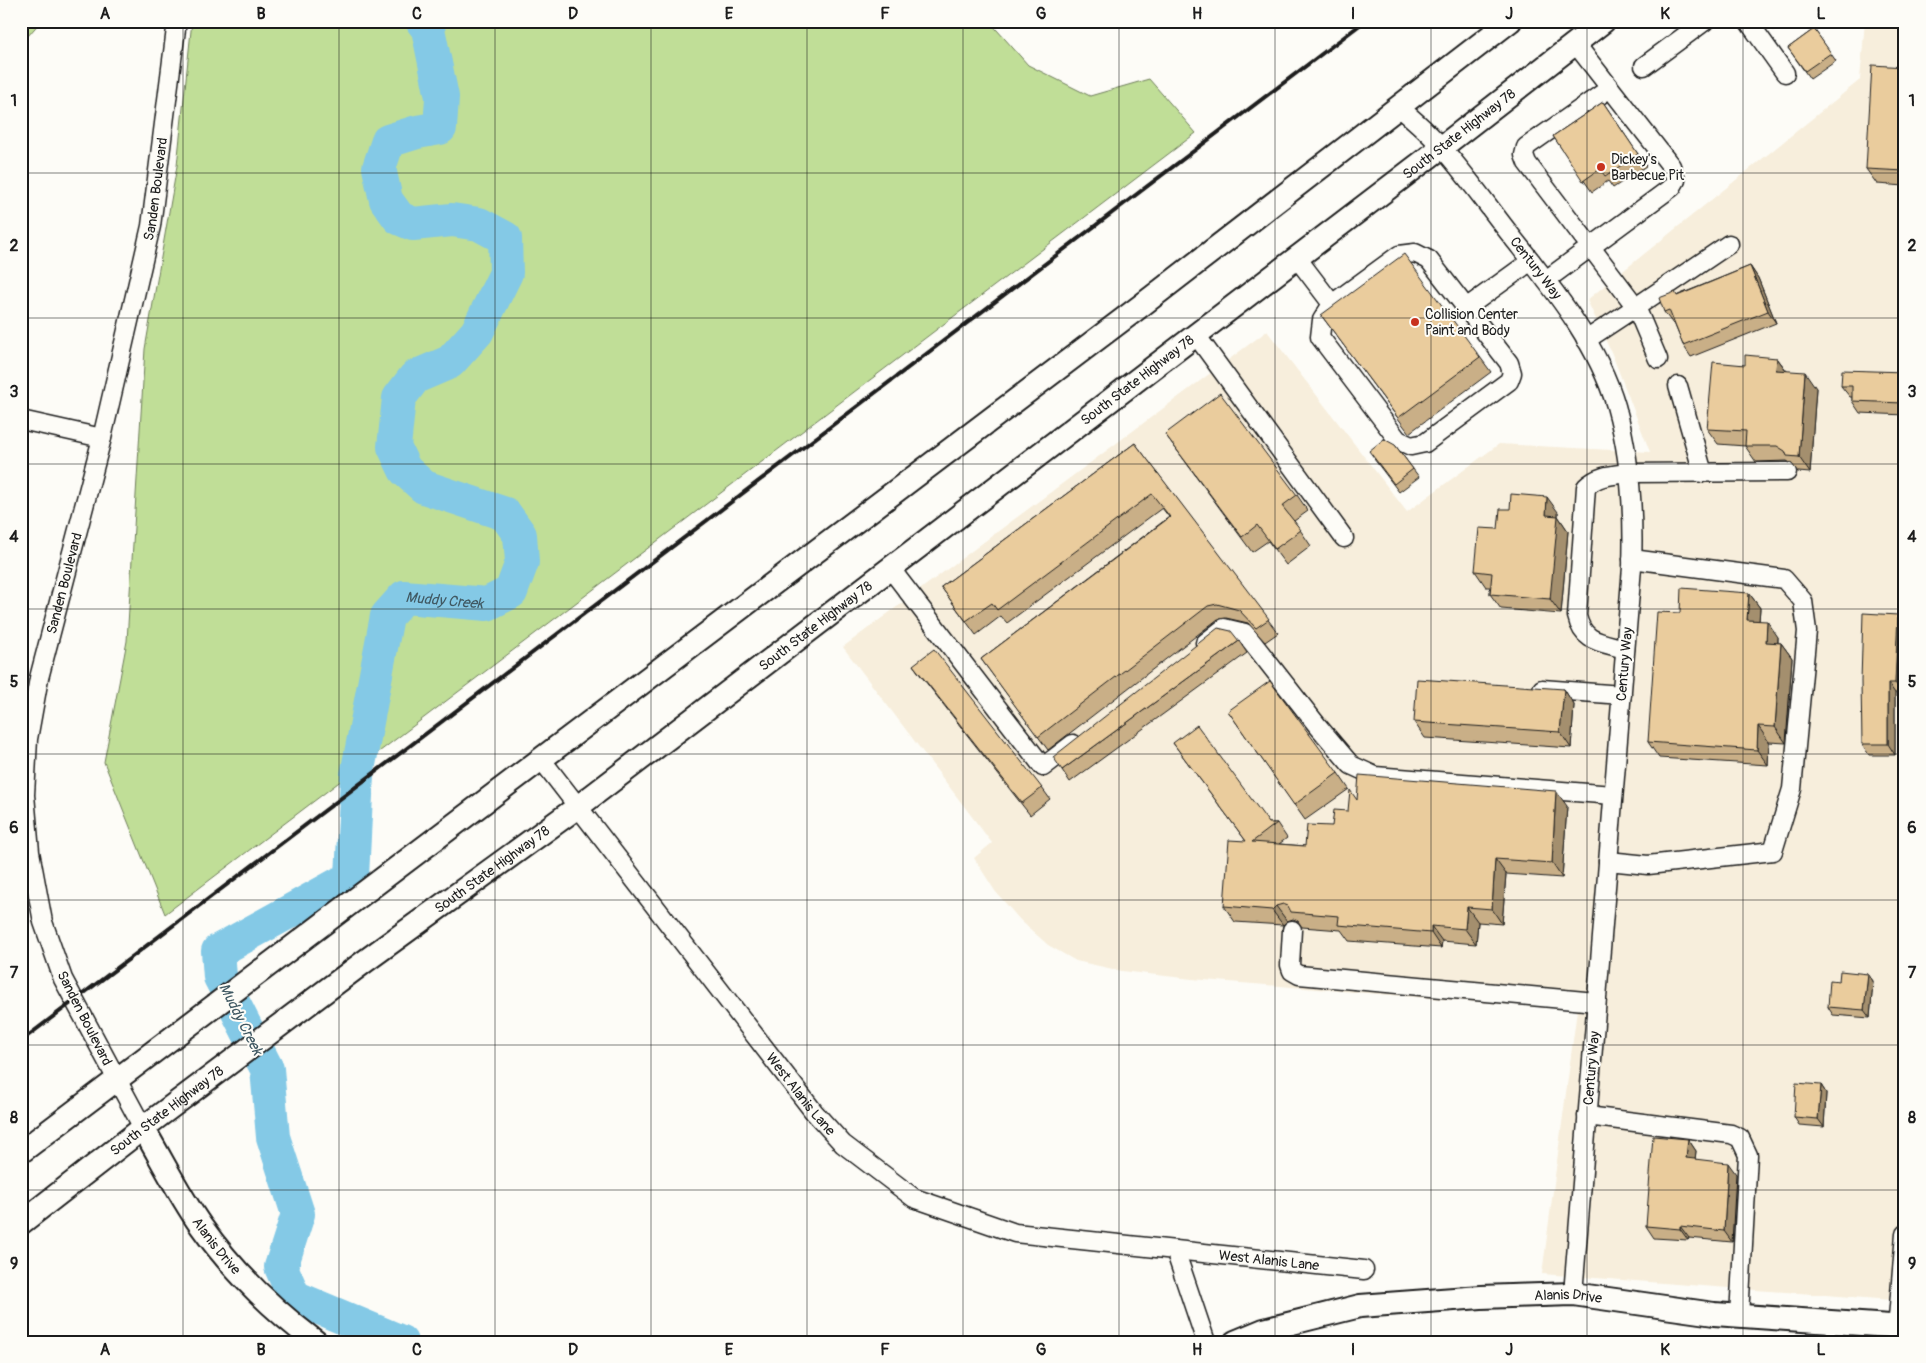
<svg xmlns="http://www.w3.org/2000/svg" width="1926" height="1363" font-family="Pangolin,sans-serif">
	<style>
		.built { fill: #f7eedc }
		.green { fill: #c0de97; stroke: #6e7d5a }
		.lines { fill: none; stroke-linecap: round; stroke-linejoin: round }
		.river { stroke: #84c9e6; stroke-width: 34 }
		.minor-casing { stroke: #1c1c1c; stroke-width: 21 }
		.major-casing { stroke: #1c1c1c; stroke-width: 26 }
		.minor { stroke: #fdfcf7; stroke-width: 18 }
		.major { stroke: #fdfcf7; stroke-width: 22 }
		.rail { stroke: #1c1c1c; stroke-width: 4 }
		.wall { fill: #c9af87; stroke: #1c1c1c }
		.shaded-wall { fill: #a48f6e; stroke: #1c1c1c }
		.building { fill: #eacc9d; stroke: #1c1c1c }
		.grid { fill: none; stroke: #1c1c1c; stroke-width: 1; stroke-opacity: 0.55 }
		.poi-dot { fill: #c8321e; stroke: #fdfcf7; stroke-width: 2 }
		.labels { text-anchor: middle; stroke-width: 4; stroke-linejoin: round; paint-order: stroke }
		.street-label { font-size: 14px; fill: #1c1c1c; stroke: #fdfcf7 }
		.poi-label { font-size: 14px; fill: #1c1c1c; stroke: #fdfcf7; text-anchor: start }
		.water-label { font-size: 15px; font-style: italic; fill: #405963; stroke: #fdfcf7 }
		.neatline { fill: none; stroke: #1c1c1c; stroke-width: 2 }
		.grid-label { font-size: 16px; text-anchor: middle; font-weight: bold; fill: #1c1c1c }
	</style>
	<rect width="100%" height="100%" fill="#fdfcf7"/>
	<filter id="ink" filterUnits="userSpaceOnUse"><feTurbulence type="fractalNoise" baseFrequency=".02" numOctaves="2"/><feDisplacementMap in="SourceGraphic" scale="10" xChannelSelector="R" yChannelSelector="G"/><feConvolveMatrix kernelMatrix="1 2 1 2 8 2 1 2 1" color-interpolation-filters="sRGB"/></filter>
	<g filter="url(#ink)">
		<path class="built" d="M1865,21H1905V1301L1542,1274L1577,1010L1192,979L1122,971L1076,961L1048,945L1020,920L995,891L974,858L992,843L843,647L1267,331L1407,512L1499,444L1650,452L1612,354L1587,300L1860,80Z"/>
		<path class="green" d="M21,21H41L21,44Z
			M192,21H989L1028,65L1090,96L1149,79L1196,133L165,914L104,762L127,641L145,349L177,166Z"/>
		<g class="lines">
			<path class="river" id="s1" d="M401,1342L294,1297L281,1267L298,1214L273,1137L267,1069L220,977L218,951L352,877L357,775L387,616L404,597L487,604L511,592L522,562L520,535L505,514L424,487L405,470L394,447L399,398L415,377L450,362L477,332L506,273L505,238L479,224L452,220L413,224L399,218L386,200L379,168L388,141L417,132L440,128L442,97L428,29L422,21"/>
			<defs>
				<g id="minor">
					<path d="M1748,21L1785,73"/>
					<path d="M1644,66L1705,21"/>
					<path id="s2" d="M1399,107C1414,120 1430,133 1443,149C1468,177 1490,209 1513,238C1553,289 1597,342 1616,406C1631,459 1634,512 1632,567L1573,1294"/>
					<path d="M1297,258L1332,304L1399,255L1415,253L1429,260L1509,363L1512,373L1509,381L1425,443L1411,446L1398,440L1320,337L1322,320L1332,304"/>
					<path d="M1546,280L1672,187L1676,180L1671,166L1575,43"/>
					<path d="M1466,308L1531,261"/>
					<path d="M1196,335L1344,538"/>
					<path d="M1586,340L1636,307L1527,163L1524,155L1526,147L1610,88"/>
					<path d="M1658,359L1636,307L1729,244"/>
					<path d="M1678,386L1703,473"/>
					<path d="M21,420L102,438"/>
					<path d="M890,568L1043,767L1073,744"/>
					<path d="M1205,643L1224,628L1245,633L1317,725L1351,765L1375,776L1613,795"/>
					<path d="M1625,649C1601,642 1583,643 1577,616L1586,487C1598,475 1613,475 1629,473L1787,472"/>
					<path d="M1542,689L1622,695"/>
					<path id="s3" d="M541,759L814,1112L843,1144L914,1198L1015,1233L1364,1270"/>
					<path d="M1608,861L1648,865L1773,851L1792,789L1807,631L1803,601L1784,579L1632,559"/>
					<path d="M1292,930L1290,965L1292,971L1299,975L1596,1002"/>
					<path d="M1587,1116L1731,1134L1740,1138L1748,1155L1739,1316"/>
					<path id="s4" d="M143,1128L63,979L43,922L30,852L25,795L28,739L39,678L102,438L151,226L177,21"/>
					<path d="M1175,1250L1206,1342"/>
					<path d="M1896,1342L1905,1234"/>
				</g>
				<g id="major">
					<path id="s5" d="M143,1128C162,1160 179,1195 201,1226C233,1271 272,1309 316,1342"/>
					<path d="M21,1152L1142,305L1510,21"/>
					<path id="s6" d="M21,1223L143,1128L364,962L579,806L1442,147L1604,21"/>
					<path id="s7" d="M1235,1342L1264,1330L1360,1306L1481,1297L1573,1294L1714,1314L1905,1327"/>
				</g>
			</defs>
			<use href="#minor" class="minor-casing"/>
			<use href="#major" class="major-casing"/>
			<use href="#minor" class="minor"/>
			<use href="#major" class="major"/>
			<path class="rail" d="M21,1041L1365,21"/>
		</g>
		<path class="wall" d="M1767,21H1785L1773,30Z
			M1814,29L1836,61L1810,79L1788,48Z
			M1905,67V186L1877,184L1866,169Z
			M1603,102L1646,166L1613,188L1608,181L1592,192L1553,136Z
			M1750,266L1758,278L1776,323L1691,357L1683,345L1674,323L1673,324L1664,312L1678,295Z
			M1321,315L1480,357L1491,372L1409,433Z
			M1777,358L1787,371L1816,388L1810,473L1798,472L1792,464L1787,461L1756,462L1745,446L1718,444L1707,429L1745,365Z
			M1905,372V415L1860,413L1852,401V397H1850L1841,386Z
			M1165,434L1297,495L1308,511L1294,521L1311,546L1286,565L1268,541L1252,552Z
			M1135,443L1278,633L1265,642L1248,623L1226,618L1218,619L1048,750L981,659L1169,517L1162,508L1007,623L1001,616L976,635L941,587Z
			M1395,445L1419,477L1399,492L1374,459Z
			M1558,512V516L1568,531L1561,614L1501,609L1490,594V587H1486L1475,571L1498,529Z
			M1749,593L1760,608L1759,621L1778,637V643H1781L1792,658L1786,743L1769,742L1768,765L1659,758L1648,742L1680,613Z
			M1905,624L1903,693H1895V755H1869L1862,744Z
			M1239,641L1247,653L1070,782L1062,770Z
			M913,665L1042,788L1050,799L1030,815L921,676Z
			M1564,689L1574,705L1571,748L1425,738L1414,722Z
			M1228,711L1338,773L1349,789L1305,820Z
			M1173,743L1269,823H1277L1287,838L1279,844L1305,846L1332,826L1348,811L1357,800L1567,806L1562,878L1506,874L1502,924L1478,922L1476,944L1442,941L1441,948L1349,941L1341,930L1302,927L1298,921L1293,919L1287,921L1283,925L1235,922L1224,906L1246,841Z
			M1868,974L1873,981L1870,1018L1833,1015L1828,1007L1839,981Z
			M1821,1085L1826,1093L1824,1127L1799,1125L1794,1117Z
			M1688,1139L1696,1151L1695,1159L1736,1174L1732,1242L1689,1238L1688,1240L1654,1238L1646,1226Z"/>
		<path class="shaded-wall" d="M1750,266L1758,278L1776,323L1768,311Z
			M1777,358L1788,373L1776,370Z
			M1805,372L1816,388L1810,473L1799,457Z
			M1905,372V405L1903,403Z
			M1547,497L1558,512V516L1568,531L1561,614L1550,599L1546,515Z
			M1749,593L1760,608L1758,635L1747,620Z
			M1898,615L1905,624L1903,693L1895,683Z
			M1767,621L1778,637L1777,657L1766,642Z
			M1781,643L1792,658L1786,743L1775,727Z
			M1888,683L1895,693V755L1888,744Z
			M1564,689L1574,705L1571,748L1560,732Z
			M1758,726L1769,742L1768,765L1757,750Z
			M1556,791L1567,806L1562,878L1552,863Z
			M1495,859L1506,874L1502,924L1492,909Z
			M1276,906L1287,921L1283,925L1272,910Z
			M1467,907L1478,922L1476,944L1465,929Z
			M1431,926L1442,941L1441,948L1431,933Z
			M1868,974L1873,981L1870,1018L1864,1010Z
			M1821,1085L1826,1093L1824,1127L1818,1119Z
			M1688,1139L1696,1151L1694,1170L1686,1158Z
			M1728,1163L1736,1174L1732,1242L1724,1231Z
			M1680,1226L1689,1238L1688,1240L1680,1229Z"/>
		<path class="building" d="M1814,29L1831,53L1805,71L1788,48Z
			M1872,65L1905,67V171L1866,169Z
			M1603,102L1638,154L1605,176L1600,169L1583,181L1553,136Z
			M1404,254L1480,357L1398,418L1321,315Z
			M1750,266L1768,311L1683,345L1669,310L1664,312L1659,298L1675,292L1677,296Z
			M1745,355L1777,358L1776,370L1805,372L1799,457L1787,456L1785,451L1777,446H1745L1746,431L1707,429L1713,362L1745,365Z
			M1842,370L1905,372L1903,403L1852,401V386H1841Z
			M1220,393L1297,495L1282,506L1301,530L1275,549L1257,525L1242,537L1165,434Z
			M1384,439L1395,445L1413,469L1394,484L1369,451Z
			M1135,443L1269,619L1256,628L1239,610L1217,604L1208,606L1038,737L981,659L1170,517L1152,494L997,610L992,603L966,621L941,587Z
			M1511,494L1547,497L1546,515L1558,516L1550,599L1490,594L1492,573L1475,571L1479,528L1498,529L1500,509H1510Z
			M1681,588L1749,593L1747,620L1767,621L1766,642L1781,643L1775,727L1758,726L1757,750L1648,742L1657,612L1680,613Z
			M1863,613L1898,615L1895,683H1888V744H1862L1861,681Z
			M1218,628L1231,631L1239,641L1062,770L1053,757Z
			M934,649L1042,788L1022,803L913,665Z
			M1417,679L1564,689L1560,732L1414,722Z
			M1270,681L1338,773L1294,805L1228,711Z
			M1197,725L1269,823H1277L1252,842L1305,846L1307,825L1332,826L1334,810L1348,811L1350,790L1357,800L1359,775L1556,791L1552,863L1495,859L1492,909L1467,907L1465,929L1431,926V933L1338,925L1339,916L1291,912L1288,906L1283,904L1276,906L1272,910L1224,906L1229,840L1246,841L1173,743Z
			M1840,971L1868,974L1864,1010L1828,1007L1830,980L1839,981Z
			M1796,1083L1821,1085L1818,1119L1794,1117Z
			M1653,1136L1688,1139L1686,1158L1728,1163L1724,1231L1680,1226V1229L1646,1226Z"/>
	</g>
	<path class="grid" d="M183,21V1342M339,21V1342M495,21V1342M651,21V1342M807,21V1342M963,21V1342M1119,21V1342M1275,21V1342M1431,21V1342M1587,21V1342M1743,21V1342M21,173H1905M21,318H1905M21,464H1905M21,609H1905M21,754H1905M21,900H1905M21,1045H1905M21,1190H1905"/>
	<g class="poi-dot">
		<circle cx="1601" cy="167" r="5"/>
		<circle cx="1415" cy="322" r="5"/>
	</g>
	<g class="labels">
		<g class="street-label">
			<text dy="5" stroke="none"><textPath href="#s6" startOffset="1804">South State Highway 78</textPath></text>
			<text dy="5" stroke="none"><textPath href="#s4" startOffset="979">Sanden Boulevard</textPath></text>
			<text dy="5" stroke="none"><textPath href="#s2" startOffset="212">Century Way</textPath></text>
			<text dy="5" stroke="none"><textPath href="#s6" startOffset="1399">South State Highway 78</textPath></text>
			<text dy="5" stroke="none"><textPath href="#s4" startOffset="574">Sanden Boulevard</textPath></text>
			<text dy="5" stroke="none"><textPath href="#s6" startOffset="994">South State Highway 78</textPath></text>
			<text transform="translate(1624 664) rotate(-85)" y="5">Century Way</text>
			<text dy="5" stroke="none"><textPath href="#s6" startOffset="589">South State Highway 78</textPath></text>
			<text transform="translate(85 1018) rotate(63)" y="5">Sanden Boulevard</text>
			<text transform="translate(1591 1068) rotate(-85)" y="5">Century Way</text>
			<text dy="5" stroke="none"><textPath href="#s3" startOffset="424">West Alanis Lane</textPath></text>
			<text dy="5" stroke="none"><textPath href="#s6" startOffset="184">South State Highway 78</textPath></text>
			<text dy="5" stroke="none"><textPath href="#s5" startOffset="139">Alanis Drive</textPath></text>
			<text dy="5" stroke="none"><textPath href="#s3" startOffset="941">West Alanis Lane</textPath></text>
			<text dy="5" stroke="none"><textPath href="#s7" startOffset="339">Alanis Drive</textPath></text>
		</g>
		<g class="poi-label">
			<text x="1611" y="164">Dickey's<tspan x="1611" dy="16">Barbecue Pit</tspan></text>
			<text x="1425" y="319">Collision Center<tspan x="1425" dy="16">Paint and Body</tspan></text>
		</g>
		<g class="water-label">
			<text dy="5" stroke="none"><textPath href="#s1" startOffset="966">Muddy Creek</textPath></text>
			<text transform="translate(241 1019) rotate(63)" y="5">Muddy Creek</text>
		</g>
	</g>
	<rect width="1926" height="1363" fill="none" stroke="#fdfcf7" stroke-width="55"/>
	<rect x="28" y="28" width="1870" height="1308" class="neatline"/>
	<g class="grid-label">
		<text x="105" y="19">A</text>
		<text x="261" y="19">B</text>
		<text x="417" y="19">C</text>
		<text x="573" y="19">D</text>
		<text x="729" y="19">E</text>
		<text x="885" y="19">F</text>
		<text x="1041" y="19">G</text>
		<text x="1197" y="19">H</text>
		<text x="1353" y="19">I</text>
		<text x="1509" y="19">J</text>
		<text x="1665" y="19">K</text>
		<text x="1821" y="19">L</text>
		<text x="14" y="106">1</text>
		<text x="1912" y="106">1</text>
		<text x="14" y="251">2</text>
		<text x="1912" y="251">2</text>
		<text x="14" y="397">3</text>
		<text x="1912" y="397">3</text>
		<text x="14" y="542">4</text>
		<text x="1912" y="542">4</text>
		<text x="14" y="687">5</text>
		<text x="1912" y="687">5</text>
		<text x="14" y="833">6</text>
		<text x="1912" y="833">6</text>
		<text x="14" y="978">7</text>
		<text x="1912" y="978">7</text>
		<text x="14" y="1123">8</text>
		<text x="1912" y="1123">8</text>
		<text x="14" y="1269">9</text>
		<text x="1912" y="1269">9</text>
		<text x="105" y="1355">A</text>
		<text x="261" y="1355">B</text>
		<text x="417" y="1355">C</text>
		<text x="573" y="1355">D</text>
		<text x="729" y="1355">E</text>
		<text x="885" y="1355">F</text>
		<text x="1041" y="1355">G</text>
		<text x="1197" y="1355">H</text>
		<text x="1353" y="1355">I</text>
		<text x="1509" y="1355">J</text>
		<text x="1665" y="1355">K</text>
		<text x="1821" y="1355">L</text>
	</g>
</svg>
